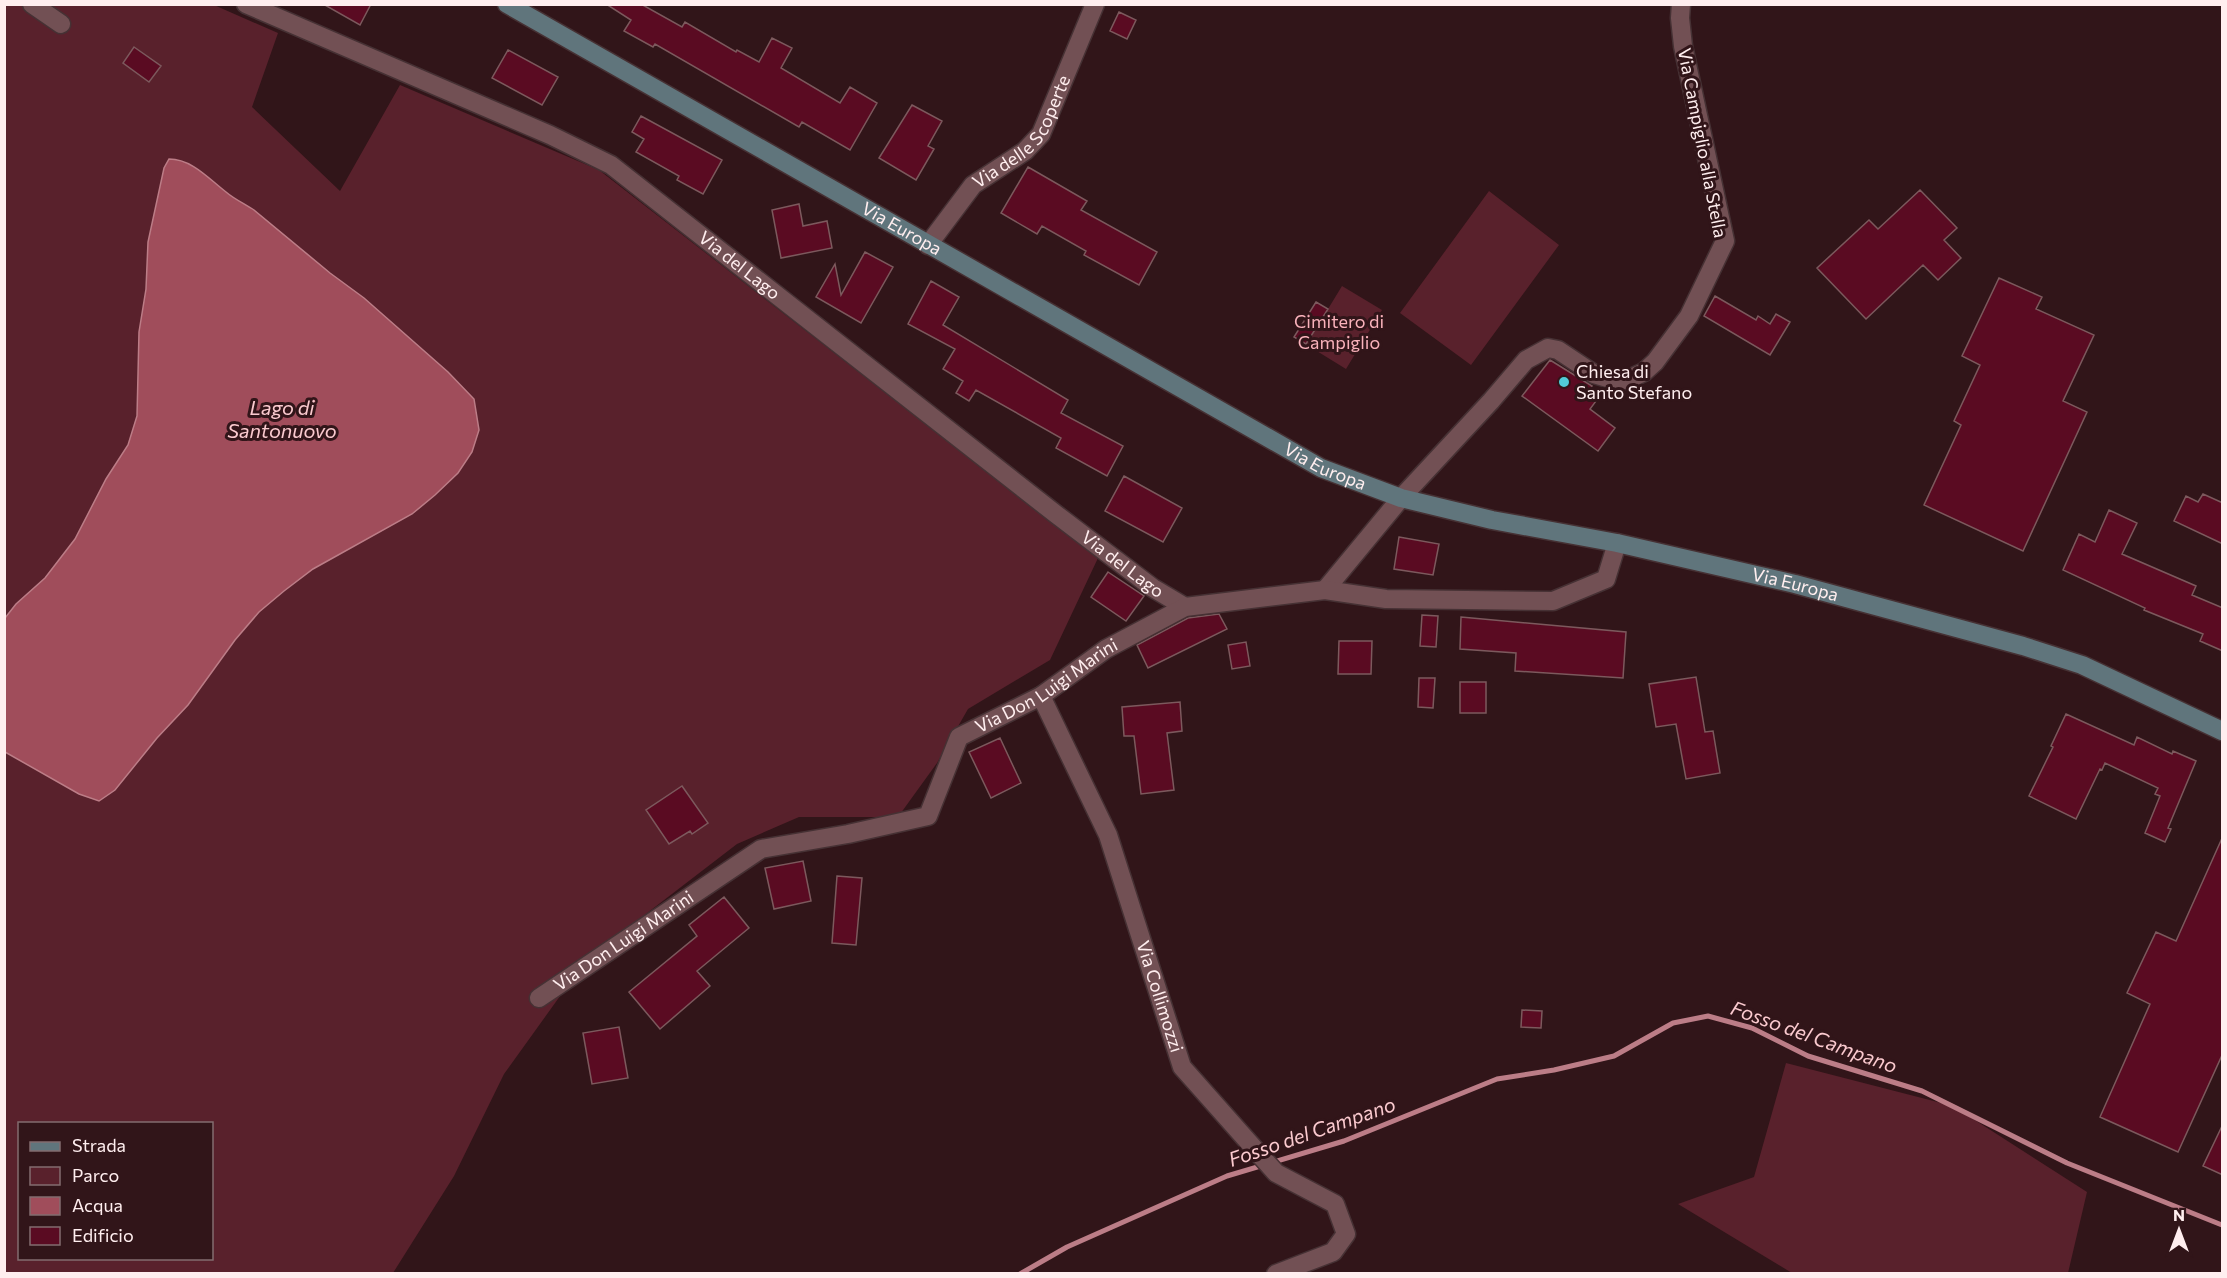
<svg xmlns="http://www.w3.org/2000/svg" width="2227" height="1278" font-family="Commissioner,sans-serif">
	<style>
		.green { fill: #59212c; fill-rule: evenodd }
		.water { fill: #a04d5b; stroke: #bc7d87; stroke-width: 1.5 }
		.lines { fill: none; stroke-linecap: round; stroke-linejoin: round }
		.stream { stroke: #bc7d87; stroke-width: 5 }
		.building { fill: #5a0b22; stroke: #7c595d; stroke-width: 1.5 }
		.street-casing { stroke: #463134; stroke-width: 21 }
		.secondary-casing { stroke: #463134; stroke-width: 21 }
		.street { stroke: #725054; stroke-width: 18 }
		.secondary { stroke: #60757c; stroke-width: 18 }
		.poi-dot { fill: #52cbd8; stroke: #311519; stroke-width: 2 }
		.labels { text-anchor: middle; stroke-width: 6; stroke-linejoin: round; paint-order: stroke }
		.street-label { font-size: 18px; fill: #ffeeef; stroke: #311519 }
		.park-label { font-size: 18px; fill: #f9b2bb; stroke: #311519 }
		.poi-label { font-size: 18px; fill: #ffeeef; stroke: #311519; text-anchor: start }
		.water-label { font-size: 20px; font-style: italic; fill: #fbcacf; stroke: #311519 }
	</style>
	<rect width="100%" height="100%" fill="#311519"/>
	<path class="green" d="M5,5H214L278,33L252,107L340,191L400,85L599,170L1098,558L1050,660L968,709L937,763L898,817H799L737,844L586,960L504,1074L454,1176L393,1273L5,1274ZM20,1124H212V1258H20Z
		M1489,191L1559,245L1471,365L1400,313Z
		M1342,286L1382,310L1346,369L1294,337L1316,302L1328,309Z
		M1786,1063L1953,1106L2087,1192L2068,1273H1792L1678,1204L1754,1177Z"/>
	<path class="water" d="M169,159C192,159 209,179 226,192C234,199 245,204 254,210L330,273L364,298L448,372L474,399L479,430L472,452L458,473L435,495L412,514L313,569L284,591L259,612L235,640L188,705L157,738L115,790L99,801L79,794L5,752V618L16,604L45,578L75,539L106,479L128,445L137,416L139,332L146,289L148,242L164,168Z"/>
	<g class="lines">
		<path class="stream" d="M1020,1274L1067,1247L1227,1176L1344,1141L1497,1079L1554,1070L1614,1056L1673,1023L1708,1016L1752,1028L1808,1056L1922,1091L2067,1163L2222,1225"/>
	</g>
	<path class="building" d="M323,4H371L360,25Z
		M606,4H641L682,27L685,22L736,52L737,50L759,62L772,38L792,48L781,68L840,103L850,87L877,103L850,150L802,122L799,127L655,44L653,47L624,31L631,20Z
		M1119,12L1136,20L1127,39L1110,31Z
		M134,47L161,66L149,82L123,63Z
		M508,50L558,77L542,105L492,78Z
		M912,105L942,121L928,146L934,149L916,180L879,158Z
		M641,116L722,160L703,194L677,180L679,176L636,152L644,139L632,132Z
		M1028,167L1087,201L1081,210L1157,252L1139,285L1084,255L1086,251L1042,226L1037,234L1001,213Z
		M1920,190L1957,228L1944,240L1961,258L1938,280L1923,265L1866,319L1817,268L1869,220L1878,229Z
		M799,204L803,226L827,221L832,248L781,258L772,210Z
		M865,252L893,267L861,323L816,297L835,264L841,295Z
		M1999,278L2042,297L2036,309L2094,335L2063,401L2087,412L2023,551L1924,505L1961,425L1954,421L1980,365L1962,356Z
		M931,281L959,297L943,325L1068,400L1061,413L1123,446L1107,476L1056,448L1061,438L976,390L969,401L956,393L963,381L943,369L955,349L908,324Z
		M1715,296L1756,320L1758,316L1770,324L1776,314L1790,322L1770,355L1704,316Z
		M1316,302L1328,309L1306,344L1294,337Z
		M1550,360L1592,386L1589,390L1599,397L1590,409L1615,428L1598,451L1522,396Z
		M1124,476L1182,508L1163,542L1105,511Z
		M2203,494L2223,503V544L2174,521L2186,496L2198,502Z
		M2109,510L2137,523L2122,554L2196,586L2192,595L2223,608V651L2200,641L2203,634L2144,610L2145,608L2063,570L2079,534L2095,542Z
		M1399,537L1439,544L1433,575L1394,569Z
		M1108,572L1144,596L1126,621L1091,597Z
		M1219,614L1227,629L1148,668L1137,645L1188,618Z
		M1422,615L1438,616L1436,647L1420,646Z
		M1461,617L1626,632L1623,678L1515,671L1516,653L1460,649Z
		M1339,641H1372L1371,674H1338Z
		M1246,642L1250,666L1232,669L1228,645Z
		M1696,677L1705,732L1713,731L1720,773L1686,779L1676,724L1656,727L1649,684Z
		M1419,678H1435L1433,708L1418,707Z
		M1460,682H1486V713H1460Z
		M1180,702L1182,731L1167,733L1174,790L1141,794L1134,736H1124L1122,707Z
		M2066,714L2134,745L2137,737L2172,754L2173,751L2196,761L2168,828L2171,829L2165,842L2145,833L2160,796L2155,794L2158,788L2105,763L2102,770L2100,769L2076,819L2029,796L2053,747L2051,746Z
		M1000,738L1021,783L991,798L969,752Z
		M682,786L708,823L692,834L690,831L669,844L646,810Z
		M2223,836V1053L2178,1152L2100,1117L2150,1004L2127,993L2156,932L2176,941Z
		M803,861L811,901L774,909L765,868Z
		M837,876L862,878L856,945L832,943Z
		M724,897L749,928L697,971L710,986L660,1029L629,992L697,936L689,925Z
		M1522,1010L1542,1011L1541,1028L1521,1027Z
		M619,1027L628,1078L592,1084L583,1033Z
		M2223,1124V1175L2203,1166Z"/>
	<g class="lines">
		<defs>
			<g id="street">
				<path d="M32,4L61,24"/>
				<path id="s1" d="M246,4L550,135L611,165L1057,515L1153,588L1185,607"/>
				<path id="s2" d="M928,245L973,185L1025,151L1041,134L1095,4"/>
				<path d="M1325,590L1401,498L1491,401L1526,360L1548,348L1558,350L1594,374L1611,379L1627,380L1644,372L1655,362L1689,316L1725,241L1683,46L1680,18L1681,4"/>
				<path id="s3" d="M1041,696L1108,835L1182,1067L1276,1173L1335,1204L1346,1234L1333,1252L1276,1274"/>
				<path id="s4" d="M539,998L761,849L848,834L928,816L959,737L1041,696L1106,649L1185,607L1325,590L1386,599L1553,601L1606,579L1617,543"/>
			</g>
			<g id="secondary">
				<path id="s5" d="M507,4L1321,468L1401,498L1492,520L1617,543L1795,584L2023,646L2082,665L2222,731"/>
			</g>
		</defs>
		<use href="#street" class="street-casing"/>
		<use href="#secondary" class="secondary-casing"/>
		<use href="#street" class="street"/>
		<use href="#secondary" class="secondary"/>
	</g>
	<circle class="poi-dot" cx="1564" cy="382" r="6"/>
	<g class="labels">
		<g class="street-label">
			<text dy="6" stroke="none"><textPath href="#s2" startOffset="150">Via delle Scoperte</textPath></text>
			<text transform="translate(1702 143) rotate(79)" y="6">Via Campiglio alla Stella</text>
			<text dy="6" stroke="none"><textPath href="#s5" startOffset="454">Via Europa</textPath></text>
			<text dy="6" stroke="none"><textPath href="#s1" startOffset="562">Via del Lago</textPath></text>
			<text dy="6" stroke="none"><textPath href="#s5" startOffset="940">Via Europa</textPath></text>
			<text dy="6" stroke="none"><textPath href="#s1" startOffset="1048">Via del Lago</textPath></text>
			<text dy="6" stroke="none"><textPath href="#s5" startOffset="1426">Via Europa</textPath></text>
			<text dy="6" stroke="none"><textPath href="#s4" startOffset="624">Via Don Luigi Marini</textPath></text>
			<text dy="6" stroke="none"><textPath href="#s4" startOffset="102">Via Don Luigi Marini</textPath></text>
			<text dy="6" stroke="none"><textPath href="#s3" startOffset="324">Via Collimozzi</textPath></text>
		</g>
		<g class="park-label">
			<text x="1339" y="328">Cimitero di<tspan x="1339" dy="21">Campiglio</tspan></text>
		</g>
		<g class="poi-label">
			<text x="1576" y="378">Chiesa di<tspan x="1576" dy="21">Santo Stefano</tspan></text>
		</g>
		<g class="water-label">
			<text x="282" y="415">Lago di<tspan x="282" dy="23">Santonuovo</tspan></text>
			<text transform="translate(1814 1037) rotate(20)" y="7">Fosso del Campano</text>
			<text transform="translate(1312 1132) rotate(-19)" y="7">Fosso del Campano</text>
		</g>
	</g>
	<rect width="2227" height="1278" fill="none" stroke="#ffeeef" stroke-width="12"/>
	<rect x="18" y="1122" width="195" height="138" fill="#311519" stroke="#836c6f" stroke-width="1.5"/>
	<rect x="30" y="1142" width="30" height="9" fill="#60757c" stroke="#836c6f" stroke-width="1.5"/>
	<text x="72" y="1152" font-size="18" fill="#ffeeef">Strada</text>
	<rect x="30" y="1167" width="30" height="18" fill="#59212c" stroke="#836c6f" stroke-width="1.5"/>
	<text x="72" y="1182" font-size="18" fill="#ffeeef">Parco</text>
	<rect x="30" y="1197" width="30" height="18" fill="#a04d5b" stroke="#836c6f" stroke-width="1.5"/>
	<text x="72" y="1212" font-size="18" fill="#ffeeef">Acqua</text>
	<rect x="30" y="1227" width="30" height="18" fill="#5a0b22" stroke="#836c6f" stroke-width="1.5"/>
	<text x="72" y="1242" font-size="18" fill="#ffeeef">Edificio</text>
	<g transform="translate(2179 1230)" stroke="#311519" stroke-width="4.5" paint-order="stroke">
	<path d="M0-4.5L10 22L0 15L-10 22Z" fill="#ffeeef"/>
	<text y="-9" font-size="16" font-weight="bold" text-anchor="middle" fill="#ffeeef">N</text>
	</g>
</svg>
